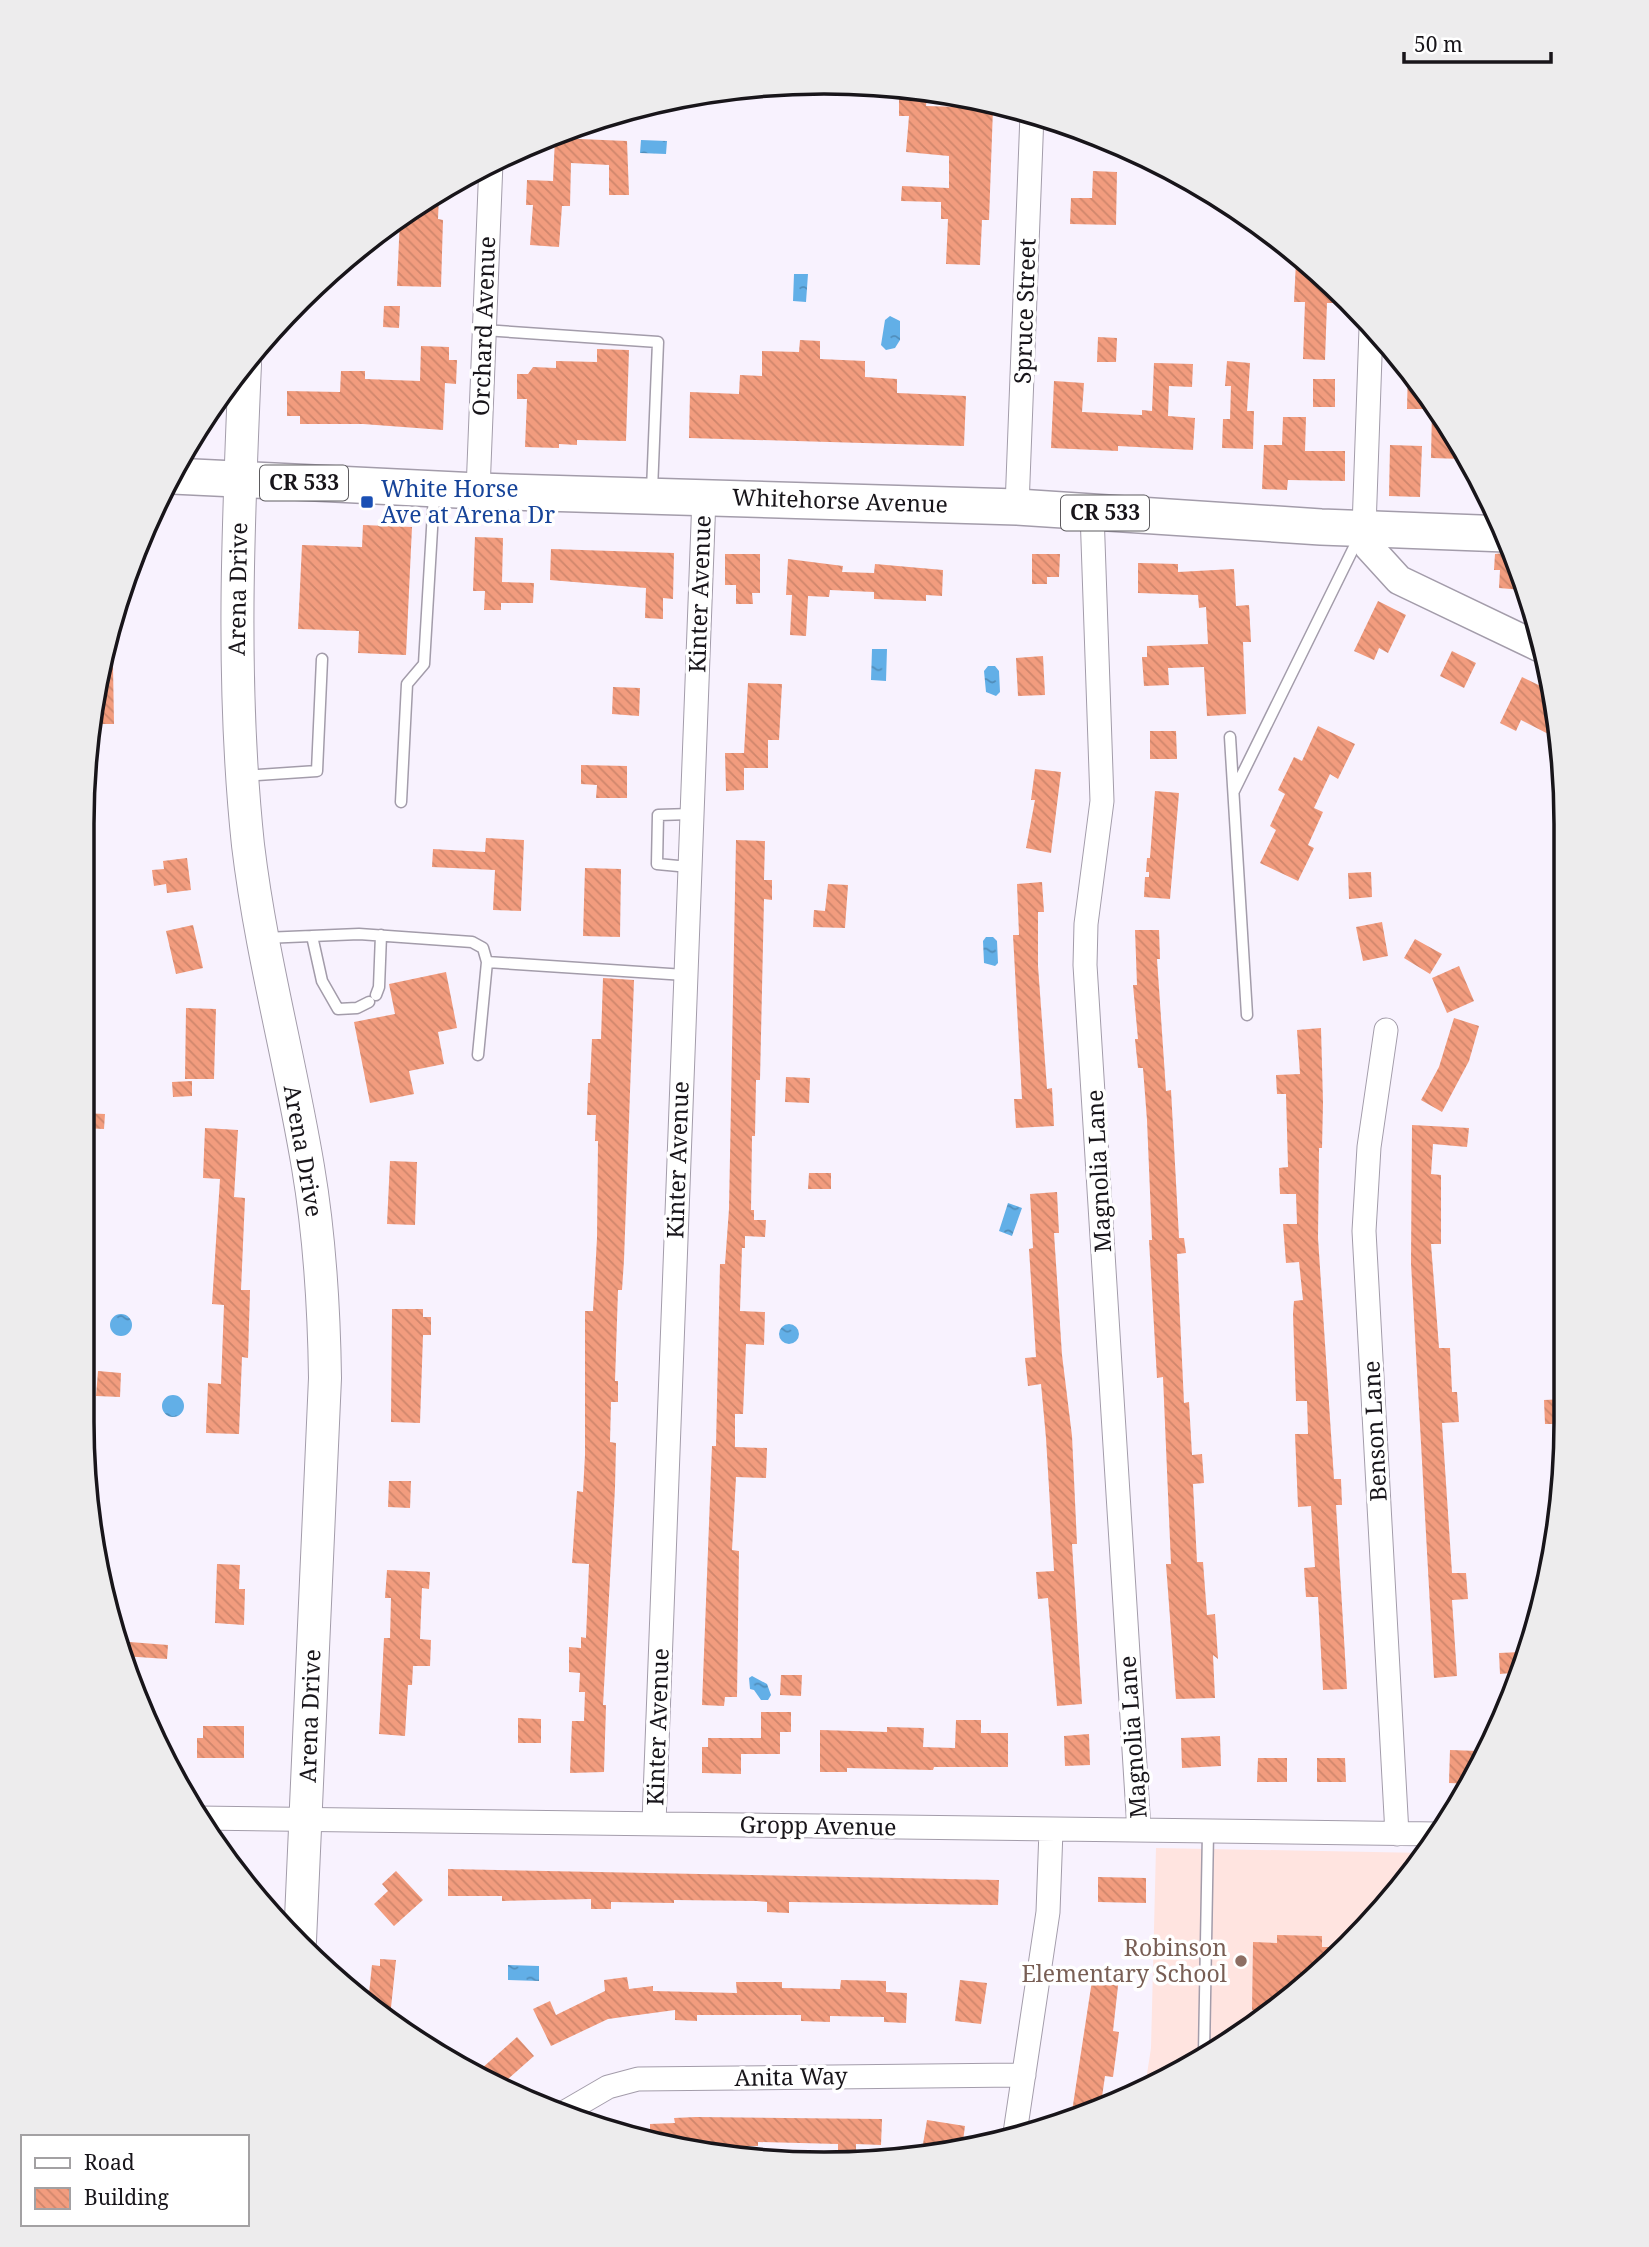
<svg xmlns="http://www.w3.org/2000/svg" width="1649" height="2247" font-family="'Noto Serif',serif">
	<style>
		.education { fill: #ffe4e0 }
		.water { fill: url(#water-ripples) }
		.building { fill: url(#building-back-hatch) }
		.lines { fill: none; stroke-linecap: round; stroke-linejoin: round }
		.service-casing { stroke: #a39caa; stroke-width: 13 }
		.minor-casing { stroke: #a39caa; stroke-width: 25 }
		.tertiary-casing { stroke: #a39caa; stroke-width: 31 }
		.secondary-casing { stroke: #a39caa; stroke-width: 34 }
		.primary-casing { stroke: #a39caa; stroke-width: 38 }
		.service { stroke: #fff; stroke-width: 10 }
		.minor { stroke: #fff; stroke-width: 23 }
		.tertiary { stroke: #fff; stroke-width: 28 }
		.secondary { stroke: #fff; stroke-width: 32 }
		.primary { stroke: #fff; stroke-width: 35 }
		.transit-dot { fill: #1a4fb4; stroke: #fff; stroke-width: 2.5 }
		.education-dot { fill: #8d6e63; stroke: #fff; stroke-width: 2.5 }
		.labels { text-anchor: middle; stroke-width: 7; stroke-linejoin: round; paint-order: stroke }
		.shield { fill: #fff; stroke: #5d5b5f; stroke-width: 2 }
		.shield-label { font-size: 21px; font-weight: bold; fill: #18151a }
		.street-label { font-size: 23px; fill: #18151a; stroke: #fff }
		.transit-label { font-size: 23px; fill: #164399; stroke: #fff; text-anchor: start }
		.education-label { font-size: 23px; fill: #785e54; stroke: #fff; text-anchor: end }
		.rim { fill: none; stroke: #18151a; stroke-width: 3.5 }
	</style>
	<defs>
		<pattern id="water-ripples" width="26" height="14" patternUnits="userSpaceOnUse" patternTransform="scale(1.75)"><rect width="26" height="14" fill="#62afe7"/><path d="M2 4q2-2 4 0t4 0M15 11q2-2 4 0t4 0" fill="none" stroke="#508dba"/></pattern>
		<pattern id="building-back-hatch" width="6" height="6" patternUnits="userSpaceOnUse" patternTransform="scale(1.75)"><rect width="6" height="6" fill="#f29c7e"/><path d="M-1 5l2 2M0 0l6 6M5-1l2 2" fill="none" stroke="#cf866c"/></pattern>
	</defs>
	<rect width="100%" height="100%" fill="#f8f2fe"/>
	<path class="education" d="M1156,1848L1425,1853L1383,1912L1277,2011L1145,2087L1151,2048Z"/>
	<path class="water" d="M641,140L667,141L666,154L640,153Z
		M794,274H808L806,302L793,301Z
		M890,316L900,321V340L895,348L886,350L881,345L885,320Z
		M872,649H887L886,681L871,680Z
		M988,666H995L999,671L1000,692L996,696L986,692L984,671Z
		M986,937H993L997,941L998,963L995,966L984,963L983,941Z
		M1008,1203L1022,1208L1012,1236L999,1231Z
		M110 1325a11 11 0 1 1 22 0a11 11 0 1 1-22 0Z
		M779 1334a10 10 0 1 1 20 0a10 10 0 1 1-20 0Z
		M162 1406a11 11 0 1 1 22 0a11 11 0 1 1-22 0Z
		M752,1676L767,1684L771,1695L768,1700H761L754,1690L750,1689L749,1678Z
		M508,1965L539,1966V1981L508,1980Z"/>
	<path class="building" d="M899,97H927L926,106L993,108L989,220H982L980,265L946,264L948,219H941V202L901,201L902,186L949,188V156L906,152L909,116H899Z
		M555,138L627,141L629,195H609V165L571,163L570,206H562L559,247L530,245L533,205H526L527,180L553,181Z
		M1093,171L1117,172L1116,225L1070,224L1071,198H1092Z
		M439,195L438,219L443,220L441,287L397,286L400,218Z
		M1296,261L1308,262L1333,287V303H1327L1325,360L1303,359L1305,302H1294Z
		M384,306H400L399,328L383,327Z
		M1098,337L1117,338L1116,362H1097Z
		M800,340L820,341V359L865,361V377L897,379V393L966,396L964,446L689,438L690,392L739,394L740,375L762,376V351L799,352Z
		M421,346L449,347V360H457L456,384L445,383L443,430L363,424H300V416H287V391L340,392L341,371H365V379L420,381Z
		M597,349L629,350L626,441L577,440V445L559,444V448L525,447L527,399H517V374H528L533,367L556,368V361L597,362Z
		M1227,361L1250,363L1247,411H1254L1253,449L1222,448L1223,419H1230L1231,386H1225Z
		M1154,363L1193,364L1192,387L1169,386L1168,416L1195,418L1193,450L1118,446V451L1051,448L1054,381L1084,383L1082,412L1142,415V410L1152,411Z
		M1408,366L1413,372L1463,459L1431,458L1432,409H1407Z
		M1313,379H1335V407H1313Z
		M1283,417H1306L1305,451H1345V481L1288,480L1287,490L1262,489L1264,445H1282Z
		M1390,445L1422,446L1420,497L1389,496Z
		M363,525L412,527L406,655L358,653L359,631L298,629L302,545L362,547Z
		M475,537L503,538L502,582L534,583L533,603H501V610H484L485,591H473Z
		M551,549L674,553L673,599L663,598V619L645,618L646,588L550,580Z
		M1513,552L1514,555L1523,590L1499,588L1500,570H1494L1495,554Z
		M725,554H760V593H752L753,604H736V585H725Z
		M1032,554H1060L1059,577H1047V584H1032Z
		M788,559L843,566L842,572L874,573L875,564L943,570L942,596L926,595V601L874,599V592L830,590L829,597L808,596L806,636L790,635L792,595H786Z
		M1138,563L1178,564V572L1234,569L1236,606L1249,605L1251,642H1243L1246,714L1207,716L1204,667L1168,668L1169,685L1144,686L1142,657H1147V646L1208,644L1206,607L1199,608L1198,595L1138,593Z
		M1378,601L1406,615L1388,653L1379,648L1374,660L1354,651Z
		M1452,651L1476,663L1464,688L1440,676Z
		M1043,656L1045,695L1018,696L1016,658Z
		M103,665L113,666L114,724H95Z
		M1522,677L1551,691L1560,740L1521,720L1516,731L1500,723Z
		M748,683L782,684L779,740H768V768H744V790L726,791L725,753H744Z
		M613,687L640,688L639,716L612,714Z
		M1318,726L1355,744L1338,779L1330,774L1314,808L1323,812L1308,845L1314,848L1298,881L1260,863L1276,830L1270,826L1285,794L1278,790L1294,757L1302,761Z
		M1150,731H1176L1177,759H1150Z
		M581,765L627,766V798H596L597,785L581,784Z
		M1035,769L1061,772L1051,853L1026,848L1035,800H1031Z
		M1155,791L1179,793L1170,899L1144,897L1145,877H1149V872H1146L1147,858H1150Z
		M486,838L524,840L521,911L493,910L495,870L432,867L433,849L485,852Z
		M736,840L765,841L764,880H772V900L764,899L760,1080H756L755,1136H752L751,1210H754V1220H766L765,1237L745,1236V1248H742L740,1311L765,1312L764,1345L746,1344L743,1414H735V1447L767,1448L766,1478L736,1477L732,1550L739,1551L737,1697H725L724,1706L702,1705L712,1446H716L720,1264H725L729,1209Z
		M187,858L191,890L167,893L166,884L154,886L152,870L164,869L163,861Z
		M585,868L621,869L620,937L583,936Z
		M1371,872L1372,897L1349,899L1348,873Z
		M1042,882L1044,912H1038V966L1047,1089L1052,1088L1054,1126L1016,1128L1014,1099H1022L1013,935H1019L1017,884Z
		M828,884L848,885L845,928L813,927L814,910L825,911Z
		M1382,922L1388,956L1363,961L1356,927Z
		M193,925L203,968L176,974L166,931Z
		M1135,930H1159L1160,959H1157L1166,1091L1171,1090L1179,1238H1184L1186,1253L1177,1254L1184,1403L1189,1402L1192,1455L1202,1454L1204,1483L1193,1484L1197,1562H1203L1207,1615L1215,1614L1218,1659L1213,1655L1215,1698L1176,1699L1166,1564H1171L1163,1377L1157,1378L1149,1240H1152L1147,1120L1143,1068H1138L1135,1039H1138L1133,985H1137Z
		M1415,939L1442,954L1430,974L1404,958Z
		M1459,966L1474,1001L1447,1013L1432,978Z
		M446,972L457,1028L438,1032L444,1064L409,1071L414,1094L370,1103L354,1022L395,1014L389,984Z
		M603,978L634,980L624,1260L622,1290H618L615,1381H618V1402H611L610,1442L616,1443L615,1488L603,1705H606L604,1772L570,1773L572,1721H584L585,1692H579L580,1673L569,1672V1647L581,1648V1637L586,1638L589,1564L572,1563L577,1491L583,1492L585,1455V1311H593L597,1238L598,1141H595L596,1115H587L588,1083H590L592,1039H601Z
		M186,1008L216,1009L214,1079H185Z
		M1454,1018L1479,1026L1469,1061L1442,1112L1421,1100L1439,1067Z
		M1321,1028L1323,1103L1322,1148H1319L1318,1238L1334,1479H1341L1342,1505H1336L1347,1689L1323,1690L1318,1597H1306L1304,1568L1315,1567L1311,1506L1298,1507L1295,1434H1308L1307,1401H1296L1293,1314L1294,1301L1303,1300L1299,1262L1286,1263L1283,1224H1297L1296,1194H1280L1279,1168L1288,1167L1286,1094H1277L1276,1075L1300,1074L1297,1030Z
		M786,1077L810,1078L809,1103L785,1102Z
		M192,1081V1096L173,1097L172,1082Z
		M82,1113L105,1114L104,1129L82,1128Z
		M1412,1125L1469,1128L1467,1147L1433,1144L1431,1174L1441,1175V1244H1431L1439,1348H1450L1452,1392H1457L1459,1422L1442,1423L1452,1573H1466L1468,1599L1452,1600L1457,1676L1434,1678L1411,1263Z
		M205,1128L238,1130L234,1197L245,1198L241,1290H250L248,1358L242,1357L239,1434L206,1433L208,1383L221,1384L224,1305L212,1304L220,1179L203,1178Z
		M390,1161L417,1162L415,1225L387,1224Z
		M809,1173H831V1189H808Z
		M1057,1192L1059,1233H1054L1062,1355L1072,1436L1077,1544H1072L1082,1704L1057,1706L1048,1598L1038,1599L1036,1572L1054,1571L1046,1438L1041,1384L1028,1386L1025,1358L1036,1357L1029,1249L1033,1248L1030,1194Z
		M392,1309H423V1317H431V1335H423L420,1423L391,1422Z
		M98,1371L121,1373L120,1397L96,1396Z
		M1565,1399V1424H1545L1544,1400Z
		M389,1481H411L410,1508L388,1507Z
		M217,1564L240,1565L239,1589H245L244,1625L215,1623Z
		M387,1570L430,1572L429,1589L422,1588L420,1639L431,1640L430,1666H413L412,1685H408L405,1736L379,1734L384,1638H390L391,1598H385Z
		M117,1641L168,1645L167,1659L123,1656Z
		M1521,1652L1522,1672L1500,1674L1499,1653Z
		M781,1675H802L801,1696L780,1695Z
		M761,1712H791V1732H780V1754H741V1774L702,1773V1747H708V1738H761Z
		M518,1718L541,1719V1743H518Z
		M956,1720H981V1733H1008V1767H934L933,1770L847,1768V1772H820V1730L887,1732V1727L924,1728L923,1747L955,1748Z
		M203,1726H244V1758H197V1738H203Z
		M1089,1734L1090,1765L1065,1766L1064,1736Z
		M1220,1736L1221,1766L1182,1768L1181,1738Z
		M1450,1750L1479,1751V1769L1472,1784L1449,1783Z
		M1258,1758H1287V1782H1257Z
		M1317,1758H1345L1346,1782H1317Z
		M448,1869L999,1880L998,1905L789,1902V1913L767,1912V1902L757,1901L674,1900V1903L611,1902V1909H591V1899L502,1901V1896H448Z
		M396,1871L423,1900L394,1926L374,1904L388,1891L382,1884Z
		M1098,1877L1146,1878V1903L1098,1902Z
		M1277,1935L1322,1936V1947H1345L1277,2011L1252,2010L1253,1942L1277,1943Z
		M380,1959L396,1960L390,2017L368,2003L372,1965L380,1966Z
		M1093,1974L1119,1977L1113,2031L1119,2032L1113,2077L1105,2076L1100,2111L1071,2118Z
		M627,1977L629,1989L653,1986V1991L737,1993L736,1982H782V1988L840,1989L841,1980L886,1981V1992L907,1993L906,2023L884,2022V2017L830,2016V2022L801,2021V2015H697V2021L675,2020V2010L608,2019L551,2046L533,2009L550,2001L556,2015L605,1991L604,1980Z
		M960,1980L987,1983L981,2024L955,2021Z
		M517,2037L534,2056L498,2088L481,2069Z
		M696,2117L882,2119L881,2145L856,2144V2155H838V2144L758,2142V2146H697V2152L680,2151L650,2140V2124L675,2123L674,2118Z
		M927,2120L965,2126L962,2148L932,2155L934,2146L923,2144Z"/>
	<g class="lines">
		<defs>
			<path id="service" d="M484,330L658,342L652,490
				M1230,737L1247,1015
				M244,776L317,771L322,659
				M1234,791L1359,537
				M401,802L407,684L424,664L434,495
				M689,867L657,864L658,815L691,814
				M312,936L322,981L338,1009L357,1008L369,1002
				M264,938L359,934L472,942L483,948L487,962L478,1055
				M487,962L685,975
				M376,995L379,987L381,935
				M1204,2053L1208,1832"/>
			<path id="minor" d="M478,491L491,162
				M1017,507L1032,114
				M1092,512L1102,801L1086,924L1085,965L1139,1830
				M1364,528L1371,328
				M1386,1030L1369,1147L1364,1231L1397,1834
				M198,1818L1438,1834
				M654,1823L704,497
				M565,2112L608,2087L638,2079L1024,2075
				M1015,2133L1048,1912L1051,1830"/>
			<path id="tertiary" d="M1364,528L1368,546L1399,580L1539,647"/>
			<path id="secondary" d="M245,364C238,524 231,685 248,845C261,954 290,1059 308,1167C320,1238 324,1307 325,1378L300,1941"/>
			<path id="primary" d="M173,476L478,491L1017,507L1321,527L1506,534"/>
		</defs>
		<use href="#service" class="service-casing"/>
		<use href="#minor" class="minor-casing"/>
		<use href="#tertiary" class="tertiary-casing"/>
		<use href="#secondary" class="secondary-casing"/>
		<use href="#primary" class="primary-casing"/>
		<use href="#service" class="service"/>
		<use href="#minor" class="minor"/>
		<use href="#tertiary" class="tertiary"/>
		<use href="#secondary" class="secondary"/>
		<use href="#primary" class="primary"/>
	</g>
	<rect class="transit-dot" x="360" y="495" width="14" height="14" rx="3.5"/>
	<circle class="education-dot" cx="1241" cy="1961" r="7"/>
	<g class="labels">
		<g class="shield">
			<rect x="260" y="465.5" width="88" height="35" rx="5"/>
			<rect x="1061" y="495.5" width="88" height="35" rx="5"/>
		</g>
		<g class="shield-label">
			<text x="304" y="490">CR 533</text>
			<text x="1105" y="520">CR 533</text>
		</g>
		<g class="street-label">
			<text transform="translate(1025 311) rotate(-88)" y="8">Spruce Street</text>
			<text transform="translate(484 326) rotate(-88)" y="8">Orchard Avenue</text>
			<text transform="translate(840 501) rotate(2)" y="8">Whitehorse Avenue</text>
			<text transform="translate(238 589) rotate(-89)" y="8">Arena Drive</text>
			<text transform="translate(700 594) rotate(-88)" y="8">Kinter Avenue</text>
			<text transform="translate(303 1151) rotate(80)" y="8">Arena Drive</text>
			<text transform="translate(678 1160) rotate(-88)" y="8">Kinter Avenue</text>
			<text transform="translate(1099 1171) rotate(-93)" y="8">Magnolia Lane</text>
			<text transform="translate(1375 1431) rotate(-93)" y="8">Benson Lane</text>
			<text transform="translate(310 1716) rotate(-88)" y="8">Arena Drive</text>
			<text transform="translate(658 1727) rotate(-88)" y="8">Kinter Avenue</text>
			<text transform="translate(1133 1737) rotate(-94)" y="8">Magnolia Lane</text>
			<text transform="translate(818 1826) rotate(1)" y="8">Gropp Avenue</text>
			<text transform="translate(791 2077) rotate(-1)" y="8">Anita Way</text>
		</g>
		<g class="transit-label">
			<text x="381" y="497">White Horse<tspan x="381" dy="26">Ave at Arena Dr</tspan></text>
		</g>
		<g class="education-label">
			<text x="1227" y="1956">Robinson<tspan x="1227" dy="26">Elementary School</tspan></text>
		</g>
	</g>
	<path d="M0 0H1649V2247H0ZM824 94H824A730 730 0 0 1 1554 824V1422A730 730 0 0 1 824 2152H824A730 730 0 0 1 94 1422V824A730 730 0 0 1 824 94Z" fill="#edeced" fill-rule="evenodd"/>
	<path class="rim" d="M824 94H824A730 730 0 0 1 1554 824V1422A730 730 0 0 1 824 2152H824A730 730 0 0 1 94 1422V824A730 730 0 0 1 824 94Z"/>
	<rect x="21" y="2135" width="228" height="91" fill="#ffffff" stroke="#a3a1a3" stroke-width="2"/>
	<rect x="35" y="2158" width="35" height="10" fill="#ffffff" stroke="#a3a1a3" stroke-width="2"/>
	<text x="84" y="2170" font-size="21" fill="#18151a">Road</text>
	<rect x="35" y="2188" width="35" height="21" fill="url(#building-back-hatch)" stroke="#a3a1a3" stroke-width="2"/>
	<text x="84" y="2205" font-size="21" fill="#18151a">Building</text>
	<path d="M1404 52v10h147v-10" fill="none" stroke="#18151a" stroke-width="3.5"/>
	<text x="1414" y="52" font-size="21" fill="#18151a" stroke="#ffffff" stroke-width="5" paint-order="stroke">50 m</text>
</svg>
